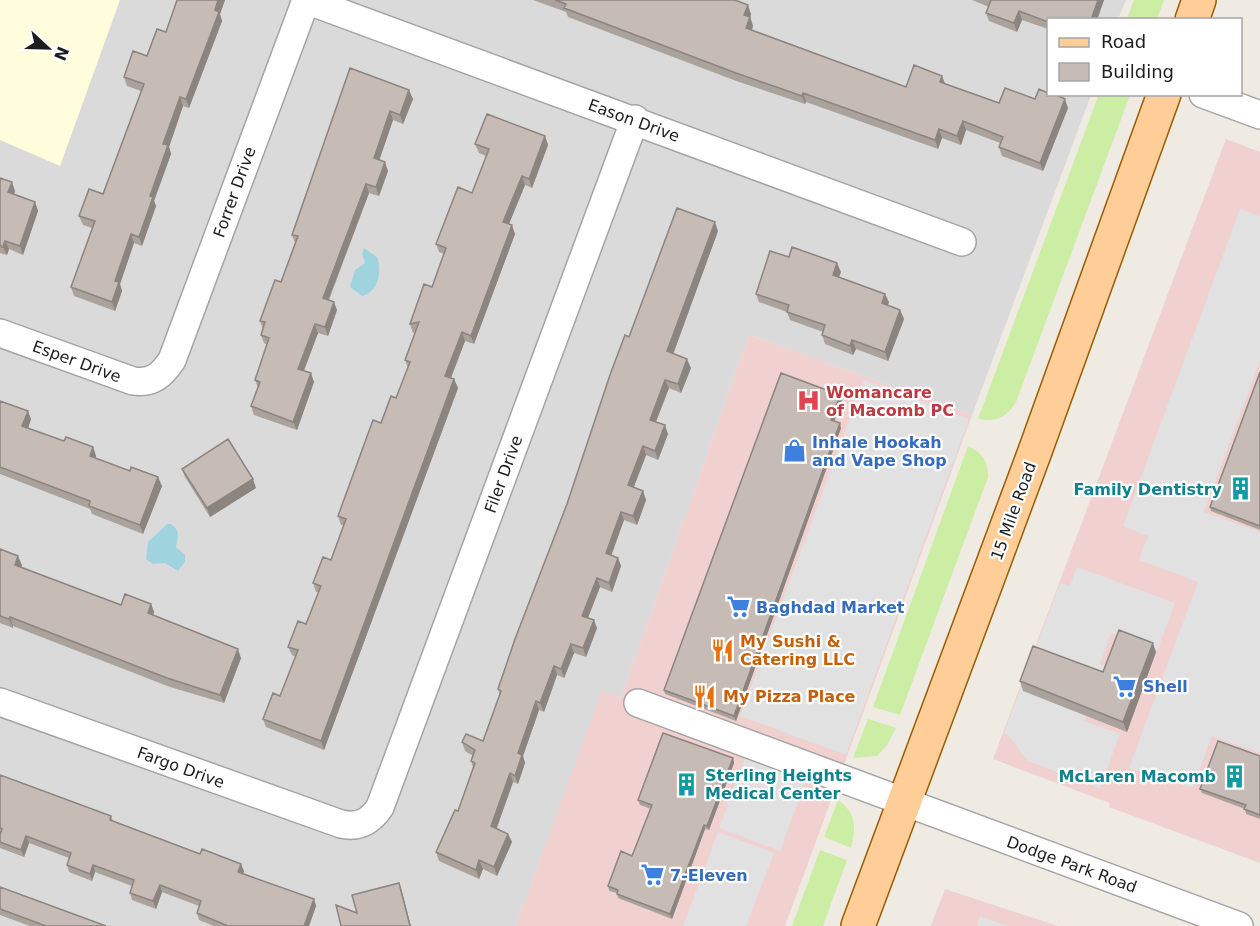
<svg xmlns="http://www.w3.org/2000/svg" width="1260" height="926" font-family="'DejaVu Sans',sans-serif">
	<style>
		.residential { fill: #dbdada }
		.commercial { fill: #f1d0d0 }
		.education { fill: #fffddb }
		.grass { fill: #cbeda4 }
		.parking { fill: #e1e1e1 }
		.water { fill: #9fd4df }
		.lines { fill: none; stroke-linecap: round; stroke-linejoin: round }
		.minor-casing { stroke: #a4a4a4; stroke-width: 30 }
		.major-casing { stroke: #965e00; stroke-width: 36 }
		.minor { stroke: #fff; stroke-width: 27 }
		.major { stroke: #ffcd97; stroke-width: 33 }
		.wall { fill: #aba29c }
		.shaded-wall { fill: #8b847f }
		.building { fill: #c7bcb5; stroke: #8b847f; stroke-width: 1.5 }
		.labels { text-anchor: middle; stroke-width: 4.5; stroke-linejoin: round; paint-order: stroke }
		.street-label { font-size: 16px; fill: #1d1d1d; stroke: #fff }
		.health-label { font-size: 16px; font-weight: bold; fill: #be3a42; stroke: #fff; text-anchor: start }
		.shop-label { font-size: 16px; font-weight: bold; fill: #366cbe; stroke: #fff; text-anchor: start }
		.culture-label { font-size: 16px; font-weight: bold; fill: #0d838f; stroke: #fff; text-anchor: end }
		.food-label { font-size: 16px; font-weight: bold; fill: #c56008; stroke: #fff; text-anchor: start }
	</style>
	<rect width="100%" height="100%" fill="#efeae2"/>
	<path class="residential" d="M0,0H1126L1118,19L1048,20V94L1091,95L972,415L749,335L621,698L602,691L516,926H0Z"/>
	<path class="commercial" d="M1226,139L1260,152V863L1109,807L1110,803L993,759Z
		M749,335L972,415L785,926H516L602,690L621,698Z
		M945,889L1058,926H931Z"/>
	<path class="education" d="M0,0H120L60,166L0,140Z"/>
	<path class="grass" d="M1134,0H1164L1157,19H1127Z
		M1099,94L1130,95L1016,402C1006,418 996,422 978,419Z
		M968,446C982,453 988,460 988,477L900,715L873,707Z
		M868,719L896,728L887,745L877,756L853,758Z
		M838,800C857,813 856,828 851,848L824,837Z
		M820,850L847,860L823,926H792Z"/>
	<path class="parking" d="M1240,209L1260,216V360L1204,512L1260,532V753L1212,736L1193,788L1129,768L1198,582L1139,560L1148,536L1123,526Z
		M864,380L969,419L846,755L740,716Z
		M1077,567L1175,603L1158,649L1111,633L1100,664L1105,666L1084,721L1120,734L1100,788L1028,761L1008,735L1004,733L1060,583L1070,586Z
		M747,752L808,775L780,851L719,828Z
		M718,832L774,853L746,926H683Z
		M980,916L1008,926H977Z"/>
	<path class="water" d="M364,248L377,257C382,271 379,292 362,296L350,287L355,270L365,263L362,254Z
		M167,524H171C181,532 178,536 176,547L185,555V562L178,571L165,563L153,564L146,559L148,542Z"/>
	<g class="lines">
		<defs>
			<path id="minor" d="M306,0L962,242
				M1203,94L1260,115
				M0,333L133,381C152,384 162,375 172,360L306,0
				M0,702L341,824C359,828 370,822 380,807L635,119
				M638,703L1239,926"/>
			<path id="major" d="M1192,20L1199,0
				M858,926L1034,454L1164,94"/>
		</defs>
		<use href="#minor" class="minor-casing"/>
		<use href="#major" class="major-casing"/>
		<use href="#minor" class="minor"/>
		<use href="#major" class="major"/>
	</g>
	<path class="wall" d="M177,0H225L220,14L222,21L189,108L183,106L169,147L171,154L154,201L156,206L142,246L134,243L120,284L122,291L115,311L74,296L71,287L92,228L83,225L79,216L103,194L141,91L127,86L124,77L147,56L166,32Z
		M533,0H735L751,14L750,17L753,26L752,30L906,87L942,76L945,84L999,103L1035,99L1068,108L1043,171L1002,156L999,147L1000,143L966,130L961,145L942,138L938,149L806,102L805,104L739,82L568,17L566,12Z
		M972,0H1104L1097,20H1048V29L1022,20L1017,32L989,21L986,13L989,7Z
		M350,68L413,99L403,124L393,120L379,160L388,171L379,196L369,193L329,300L337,310L328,336L318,333L304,371L314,382L297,430L254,415L251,406L258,388L255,380L267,345L264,343L261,335L263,329L260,321L281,282L295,243L292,235Z
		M545,136L548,145L532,188L525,185L509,224L515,234L474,344L465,341L451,378L454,379L458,388L324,750L266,727L263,719L280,696L296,657L292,655L288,647L306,624L318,592H316L313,583L331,560L344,525H341L338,516L381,423L396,398L408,368L405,360L415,332L413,333L410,324L432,287L444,254L439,252L436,244L472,193L486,156L479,153L475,144Z
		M0,178L15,191L14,194L35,202L38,211L23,255L9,249L7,255L0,253Z
		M718,231L673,354L691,368L681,393L669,388L656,422L668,434L658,460L646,455L634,487L643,491L646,500L637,525L624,520L611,555L618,558L621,566L612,592L600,587L588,618L597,628L586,657L574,653L564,678L557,675L544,712L539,710L523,756L525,763L518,784L513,782L497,828L508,834L512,842L497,876L483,869L479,879L439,861L436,852L458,811L473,767L471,761L473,756L465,751L462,742L483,741L500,695L498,689L629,337Z
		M789,257L841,272L839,277L889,302L888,305L900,310L904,319L888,361L856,349L853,355L825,344L822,335L823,332L790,320L787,312L759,302L756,294Z
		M1260,372V530L1211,511L1210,507Z
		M842,400L834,421L841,428L736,721L665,694L664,690Z
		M0,401L31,419L28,428L64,441L93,447L96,456V458L162,486L143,534L92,514L90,509L0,474Z
		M182,469L256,488L210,517L185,477Z
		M0,549L22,565L21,567L121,605L151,604L154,612L153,615L241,658L224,703L170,687L13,626V628L0,623Z
		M1156,652L1127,732L1023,691L1020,681L1103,672Z
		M1260,756V819L1246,814L1245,809L1202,793L1200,789Z
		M733,758L734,763L709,830L705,829L672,919L618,898L617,893L609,891L608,886L632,856L651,809L640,805L638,800Z
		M0,775L111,816L113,821L244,871L243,874L314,899L316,906L309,926H214L199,920L197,913L199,906L162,892L156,909L132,900L130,893L132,886L95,872L92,881L69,872L67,865L69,858L29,843L24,857L0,848Z
		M0,887L106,926H30L0,915Z"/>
	<path class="shaded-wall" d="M218,0H225L220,14L222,21L189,108L186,99Z
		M1098,0H1104L1097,20H1091Z
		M748,5L751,14L750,17L753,26L749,36L746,28L744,15Z
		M1019,11L1022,20L1017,32L1014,23Z
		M942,76L945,84L940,82Z
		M409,90L413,99L403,124L400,115Z
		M803,93L806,102L805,104L802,96Z
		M180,97L183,106L169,147L171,154L154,201L156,206L142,246L139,237L163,144Z
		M1065,99L1068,108L1043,171L1040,163Z
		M390,111L393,120L377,167L374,158Z
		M963,121L966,130L961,145L957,136Z
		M939,129L942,138L938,149L935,140Z
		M545,136L548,145L532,188L529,179Z
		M385,162L388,171L379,196L376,187Z
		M522,176L525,185L506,231L503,222Z
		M12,182L15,191L12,201L8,192Z
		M366,184L369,193L326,306L323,298Z
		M35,202L38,211L23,255L20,246Z
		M715,222L718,231L671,360L667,351Z
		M512,225L515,234L474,344L471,336Z
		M131,234L134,243L120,284L122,291L115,311L112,302L115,281Z
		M5,241L9,249L7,255L3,247Z
		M837,263L841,272L836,283L833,275Z
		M885,294L889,302L885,312L882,303Z
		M334,302L337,310L328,336L325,327Z
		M900,310L904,319L888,361L885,352Z
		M315,324L318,333L301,378L298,369Z
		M462,332L465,341L448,385L445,376Z
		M852,340L856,349L853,355L850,346Z
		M687,359L691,368L681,393L678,384Z
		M311,373L314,382L297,430L293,422Z
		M454,379L458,388L324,750L321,741Z
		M665,380L669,388L653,429L650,420Z
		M840,395L842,400L833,425L831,420Z
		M28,411L31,419L26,435L22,426Z
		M840,423L841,428L736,721L734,716Z
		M665,425L668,434L658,460L655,451Z
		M643,446L646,455L631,494L628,485Z
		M93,447L96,456L93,465L90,456Z
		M158,477L162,486L143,534L140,525Z
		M253,479L256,488L210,517L207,508Z
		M643,491L646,500L637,525L633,516Z
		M621,512L624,520L609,562L606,553Z
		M18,556L22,565L18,574L15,565Z
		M618,558L621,566L612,592L609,583Z
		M597,578L600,587L585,625L582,616Z
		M151,604L154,612L151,622L148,613Z
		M10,617L13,626V628L9,619Z
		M594,620L597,628L586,657L583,648Z
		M1153,643L1156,652L1127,732L1123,722Z
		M571,644L574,653L564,678L561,669Z
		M238,649L241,658L224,703L220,695Z
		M554,666L557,675L544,712L540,703Z
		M536,701L539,710L523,756L525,763L518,784L515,776L518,753Z
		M733,758L734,763L709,830L707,826Z
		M510,773L513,782L494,835L491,826Z
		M704,825L705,829L672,919L670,914Z
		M508,834L512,842L497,876L494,867Z
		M26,836L29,843L24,857L21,850Z
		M479,860L483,869L479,879L476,870Z
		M241,864L244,871L241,879L238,872Z
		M93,865L95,872L92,881L90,874Z
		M399,883L402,892L411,926H410Z
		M160,885L162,892L156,909L153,901Z
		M314,899L316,906L309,926H304Z"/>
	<path class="building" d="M177,0H218L215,10L219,12L186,99L180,97L163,144L168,145L150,196L153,197L139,237L131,234L115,281L119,282L112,302L71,287L95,221L79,216L89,189L103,194L144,84L124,77L133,51L147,56L157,29L166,32Z
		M555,0H735L748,5L744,15L750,17L746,28L906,87L914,65L942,76L940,82L999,103L1005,88L1035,99L1039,89L1048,93V94H1054L1065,99L1040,163L999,147L1003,137L963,121L957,136L939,129L935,140L803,93L802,96L736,73L564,8L566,4Z
		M991,0H1098L1091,20H1048V22L1019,11L1014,23L986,13Z
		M350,68L409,90L400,115L390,111L374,158L385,162L376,187L366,184L323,298L334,302L325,327L315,324L298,369L311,373L293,422L251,406L260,382L255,380L269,338L261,335L265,322L260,321L275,280L281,282L298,236L292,235Z
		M487,114L545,136L529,179L522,176L503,222L512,225L471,336L462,332L445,376L454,379L321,741L263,719L273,693L280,696L298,650L288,647L298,621L306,624L321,586L313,583L323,557L331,560L346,519L338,516L373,420L381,423L391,396L396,398L410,362L405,360L419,322L410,324L424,284L432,287L446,248L436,244L458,187L472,193L489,149L475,144Z
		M0,178L12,182L8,192L35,202L20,246L5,241L3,247L0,245Z
		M677,208L715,222L667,351L687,359L678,384L665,380L650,420L665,425L655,451L643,446L628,485L643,491L633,516L621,512L606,553L618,558L609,583L597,578L582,616L594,620L583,648L571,644L561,669L554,666L540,703L536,701L518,753L522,755L515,776L510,773L491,826L508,834L494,867L479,860L476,870L436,852L455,810L458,811L475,763L471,761L475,750L462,742L466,734L483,741L501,691L498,689L515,639L567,504L611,372L625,335L629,337Z
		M792,247L837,263L833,275L885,294L882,303L900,310L885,352L852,340L850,346L822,335L825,325L787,312L789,305L756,294L770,251L789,257Z
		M1260,372V526L1210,507Z
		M781,373L840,395L831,420L840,423L734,716L664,690Z
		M0,401L28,411L22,426L64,441L66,437L93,447L90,456L130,471L131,467L158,477L140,525L89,506L90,501L0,467Z
		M228,439L253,479L207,508L182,469Z
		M0,549L18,556L15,565L121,605L125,594L151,604L148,613L238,649L220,695L167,678L10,617L9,619L0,616Z
		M1119,630L1153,643L1123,722L1020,681L1033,646L1103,672Z
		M663,733L733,758L707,826L704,825L670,914L617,894L618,890L608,886L621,851L632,856L652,805L638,800Z
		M1218,741L1260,756V815L1244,809L1246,805L1200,789Z
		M0,775L111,816L110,820L200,854L202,849L241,864L238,872L314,899L304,926H228L197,913L201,901L160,885L153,901L130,893L134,880L93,865L90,874L67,865L71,853L26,836L21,850L0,842V835L2,829L0,828Z
		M399,883L410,926H341L336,905L357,913L352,895Z
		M0,887L106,926H46L0,909Z"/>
	<defs>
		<symbol id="hospital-bare" viewBox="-9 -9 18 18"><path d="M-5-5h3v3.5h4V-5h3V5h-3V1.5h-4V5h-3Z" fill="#e0444e" stroke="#fff" stroke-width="2.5" paint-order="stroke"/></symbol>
		<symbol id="shop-bare" viewBox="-9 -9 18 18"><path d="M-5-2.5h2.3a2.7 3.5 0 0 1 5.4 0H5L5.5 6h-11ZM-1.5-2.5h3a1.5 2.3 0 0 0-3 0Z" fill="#3f7fe0" stroke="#fff" stroke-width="2.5" paint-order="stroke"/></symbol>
		<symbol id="building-bare" viewBox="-9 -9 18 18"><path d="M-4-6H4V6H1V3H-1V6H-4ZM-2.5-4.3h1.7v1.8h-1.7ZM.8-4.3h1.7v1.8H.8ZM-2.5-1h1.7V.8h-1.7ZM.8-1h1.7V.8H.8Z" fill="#0f9aa8" stroke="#fff" stroke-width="2.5" paint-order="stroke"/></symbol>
		<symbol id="supermarket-bare" viewBox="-9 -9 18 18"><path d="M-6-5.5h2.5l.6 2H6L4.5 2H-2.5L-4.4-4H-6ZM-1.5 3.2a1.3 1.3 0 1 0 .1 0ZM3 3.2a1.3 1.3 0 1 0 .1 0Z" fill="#3f7fe0" stroke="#fff" stroke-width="2.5" paint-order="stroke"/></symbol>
		<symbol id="restaurant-bare" viewBox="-9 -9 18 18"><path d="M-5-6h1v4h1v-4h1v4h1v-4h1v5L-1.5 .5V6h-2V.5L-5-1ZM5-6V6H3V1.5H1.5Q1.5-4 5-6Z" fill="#e8710a" stroke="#fff" stroke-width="2.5" paint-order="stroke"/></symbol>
	</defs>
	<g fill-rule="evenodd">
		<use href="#hospital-bare" x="792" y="384" width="33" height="33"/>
		<use href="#shop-bare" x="778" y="434" width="33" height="33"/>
		<use href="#building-bare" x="1224" y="472" width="33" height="33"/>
		<use href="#supermarket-bare" x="722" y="590" width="33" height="33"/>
		<use href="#restaurant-bare" x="706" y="634" width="33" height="33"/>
		<use href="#supermarket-bare" x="1108" y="670" width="33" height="33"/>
		<use href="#restaurant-bare" x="688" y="680" width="33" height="33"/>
		<use href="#building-bare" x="1218" y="760" width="33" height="33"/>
		<use href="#building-bare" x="670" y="768" width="33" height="33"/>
		<use href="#supermarket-bare" x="636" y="858" width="33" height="33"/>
	</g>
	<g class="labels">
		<g class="street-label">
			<text transform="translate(634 120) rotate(20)" y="6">Eason Drive</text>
			<text transform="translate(234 192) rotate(-70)" y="6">Forrer Drive</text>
			<text transform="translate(77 361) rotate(20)" y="6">Esper Drive</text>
			<text transform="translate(503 474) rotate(-70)" y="6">Filer Drive</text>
			<text transform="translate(1013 511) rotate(-70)" y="6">15 Mile Road</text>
			<text transform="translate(181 767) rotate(20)" y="6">Fargo Drive</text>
			<text transform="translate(1072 864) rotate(20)" y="6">Dodge Park Road</text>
		</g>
		<g class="health-label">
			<text x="826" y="398">Womancare<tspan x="826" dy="18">of Macomb PC</tspan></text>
		</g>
		<g class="shop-label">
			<text x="812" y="448">Inhale Hookah<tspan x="812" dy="18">and Vape Shop</tspan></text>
			<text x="756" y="613">Baghdad Market</text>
			<text x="1143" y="692">Shell</text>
			<text x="670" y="881">7-Eleven</text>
		</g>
		<g class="culture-label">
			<text x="1222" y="495">Family Dentistry</text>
			<text x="705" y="781" text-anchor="start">Sterling Heights<tspan x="705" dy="18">Medical Center</tspan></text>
			<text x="1216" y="782">McLaren Macomb</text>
		</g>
		<g class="food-label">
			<text x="740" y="647">My Sushi &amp;<tspan x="740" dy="18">Catering LLC</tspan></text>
			<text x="723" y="702">My Pizza Place</text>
		</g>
	</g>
	<rect x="1047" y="18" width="195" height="78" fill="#ffffff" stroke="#a5a5a5" stroke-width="1.5"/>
	<rect x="1059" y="38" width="30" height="9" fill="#ffcd97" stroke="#a5a5a5" stroke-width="1.5"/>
	<text x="1101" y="48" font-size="18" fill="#1d1d1d">Road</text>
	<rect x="1059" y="63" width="30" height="18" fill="#c7bcb5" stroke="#a5a5a5" stroke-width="1.5"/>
	<text x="1101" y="78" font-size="18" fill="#1d1d1d">Building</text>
	<g transform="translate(48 48) rotate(112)" stroke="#ffffff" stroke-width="4.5" paint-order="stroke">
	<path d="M0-4.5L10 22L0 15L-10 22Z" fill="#1d1d1d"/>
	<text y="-9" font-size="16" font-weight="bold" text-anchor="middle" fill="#1d1d1d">N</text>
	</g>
</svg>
